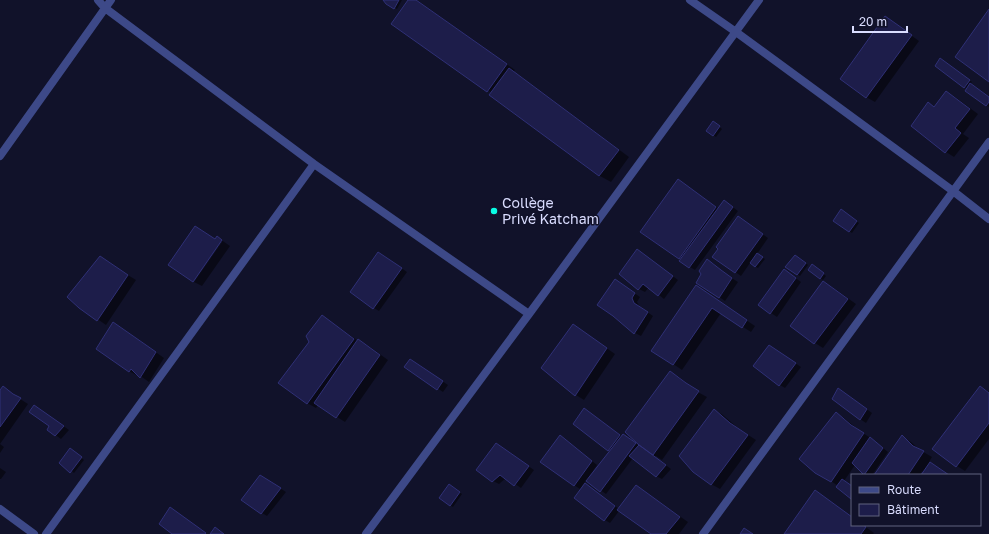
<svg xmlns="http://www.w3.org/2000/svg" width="989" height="534" font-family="'Golos Text',sans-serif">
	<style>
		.shadow { fill: #0007 }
		.building { fill: #1d1d4a; stroke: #2f3076 }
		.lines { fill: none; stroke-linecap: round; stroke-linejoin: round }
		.street { stroke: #3d4988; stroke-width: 8 }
		.poi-dot { fill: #09fce4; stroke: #11122a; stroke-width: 1.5 }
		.labels { text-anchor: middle; stroke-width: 3; stroke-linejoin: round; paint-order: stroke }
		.poi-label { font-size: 14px; fill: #daddff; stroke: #11122a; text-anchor: start }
	</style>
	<rect width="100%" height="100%" fill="#11122a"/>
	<path class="shadow" d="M384,0H402L397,9L387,3Z
		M409,0H415L420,3L515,70L513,72L520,76L629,157L611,182L600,176L490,95L492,93L393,24Z
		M894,23L919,41L875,102L866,97Z
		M943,61L972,82L970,84L989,98V107L967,90L968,89L936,66Z
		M946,92L955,97L978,114L963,134L969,138L954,157L946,152L912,126L929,104L934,107Z
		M716,124L722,129L716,137L713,135Z
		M687,186L719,209L730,205L738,211L695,270L690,267L679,259Z
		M843,212L859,223L852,233L834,220Z
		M744,221L768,238L757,254L765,259L758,268L750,263L741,276L714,257Z
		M217,237L230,246L202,286L194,282L222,242L215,240Z
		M643,254L678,280L664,299L649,287L645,292L639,289L621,274Z
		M384,256L407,272L379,311L374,308Z
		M798,257L808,265L800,276L797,274Z
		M707,260L713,263L727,275L738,282L725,301L698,282Z
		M108,263L136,280L106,325L80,307Z
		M815,267L826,276L823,280L820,278Z
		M790,274L801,282L777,317L759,305Z
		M824,282L832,287L856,304L823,348L815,343L791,326Z
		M621,284L640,297L637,302L640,307L653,316L641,336L635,333L613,315Z
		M704,292L755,326L751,332L721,313L682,370L653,350Z
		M331,322L358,341L367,345L388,360L345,422L318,405L316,408L307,403Z
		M114,323L122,328L164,358L149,382L139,375L138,376L129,371Z
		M582,331L615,354L584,400L576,395Z
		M770,346L801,367L785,388L780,385Z
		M416,363L448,385L443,392L405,367Z
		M670,372L679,377L694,390L707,397L662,460L656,456L655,457L671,469L662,479L656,476L633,458L606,494L586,480L580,489L574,485L566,440L597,465L588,478L589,479L611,451L574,424L590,413L623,437L629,439L638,445Z
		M980,387L989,392V439L965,471L957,466L934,449Z
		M3,388L28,404L0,444L4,447L0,453V392Z
		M839,389L872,413L866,423L860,419Z
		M35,406L69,430L61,439L49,430L50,426Z
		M714,410L723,415L739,429L756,440L720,489L711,484Z
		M836,413L844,418L860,431L872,439L888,452L872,475H866L864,474L855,465L844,481L852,487V498L837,487L838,486L831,481Z
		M903,437L911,442L920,450L932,457L929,462L949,475H922L924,473L922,471L920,475H875Z
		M502,448L534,470L521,488L506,478L499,484L493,481Z
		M73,451L84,460L74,473L61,462Z
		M0,468L6,472L1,479H0Z
		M266,479L286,492L267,516L262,513Z
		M452,487L462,494L453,507L450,505Z
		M591,488L619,509L645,492L688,522L679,534H653L619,511L610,523L605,520Z
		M852,517V525H863L874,533L873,534H785Z"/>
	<path class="building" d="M383,0H399L394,9L386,4Z
		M408,0H416L507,64L487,92L391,24Z
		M989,9V82L955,57Z
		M885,16L912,35L866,98L840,79Z
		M940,58L970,80L964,88L935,66Z
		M509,68L619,150L599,176L489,95Z
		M970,83L989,97V102L986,106L965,91Z
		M946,91L970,109L955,128L961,133L945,153L911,126L928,102L934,107Z
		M713,121L720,126L713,136L706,131Z
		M678,179L716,207L679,259L640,232Z
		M724,200L733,207L689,268L679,261Z
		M841,209L857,221L849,232L833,221Z
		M738,216L763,234L735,273L712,257L718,249L716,247Z
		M195,226L215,239L217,236L222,240L193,282L168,265Z
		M637,249L673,276L658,296L643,284L638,290L619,274Z
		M378,252L402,268L373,309L350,292Z
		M757,253L763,257L755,267L750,263Z
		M795,255L806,263L797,275L785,267Z
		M100,256L128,275L97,321L79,308L67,297Z
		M707,259L721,270L732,278L719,298L696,283L701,274L699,271Z
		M812,264L824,273L820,279L808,270Z
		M784,269L796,278L770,314L758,305Z
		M615,279L635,293L632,298L634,303L648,312L634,334L613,316L597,305Z
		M823,281L848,299L814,344L790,326Z
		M696,285L747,320L742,328L712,308L673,365L651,351Z
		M322,315L354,339L307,404L278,383L309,342L306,336Z
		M113,322L156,352L140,378L131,369L129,372L96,349Z
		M573,324L607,348L575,396L541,368Z
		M358,339L380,355L336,418L314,403Z
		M769,345L796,363L779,386L753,366Z
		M410,359L443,381L437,390L404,367Z
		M670,371L686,383L699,391L653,455L639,445L625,432Z
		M3,386L13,394L21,398L0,427V390Z
		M980,386L989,393V423L956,467L932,449Z
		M838,388L867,409L860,420L832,399Z
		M34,405L64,426L55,436L47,430L49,426L29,412Z
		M584,408L620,435L608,451L573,424Z
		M714,409L730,423L748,435L711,485L693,472L679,456Z
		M836,412L851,425L864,433L831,482L815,473L799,459Z
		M623,434L636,443L600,492L586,481Z
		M560,435L592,461L574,486L540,462Z
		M902,435L913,446L924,451L908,475H874Z
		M870,437L883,448L864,475L852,463Z
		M496,443L529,466L514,486L500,475L492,482L476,470Z
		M639,445L666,465L656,477L629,456Z
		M70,448L82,457L70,473L59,463Z
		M930,462L949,475H921Z
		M260,475L281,488L261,514L241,500Z
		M842,479L852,486L851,499L836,487Z
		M585,483L615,506L604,521L574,498Z
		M449,484L460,492L450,506L439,498Z
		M636,485L680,517L666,534H651L617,510Z
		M815,490L852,517V525H863L866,527L861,534H784Z
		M170,507L206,533L205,534H172L159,524Z
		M215,527L224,534H210Z
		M744,528L753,534H740Z"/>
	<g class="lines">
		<path class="street" d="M98,0L105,8L314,164L529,314
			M690,0L736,32L953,191L989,219
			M0,156L111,0
			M0,509L34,534
			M46,534L314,164
			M366,534L529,314L759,0
			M703,534L989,142"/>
	</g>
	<circle class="poi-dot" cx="494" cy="211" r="4"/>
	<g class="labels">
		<g class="poi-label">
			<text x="502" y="208">Collège<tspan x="502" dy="16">Privé Katcham</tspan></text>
		</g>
	</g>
	<rect x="851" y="474" width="130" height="52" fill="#11122a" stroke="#61637f"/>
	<rect x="859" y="487" width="20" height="6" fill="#3d4988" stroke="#61637f"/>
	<text x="887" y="494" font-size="12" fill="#daddff">Route</text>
	<rect x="859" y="504" width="20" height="12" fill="#1d1d4a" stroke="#61637f"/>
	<text x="887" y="514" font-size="12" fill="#daddff">Bâtiment</text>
	<path d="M853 26v6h54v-6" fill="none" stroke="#daddff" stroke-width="2"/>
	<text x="859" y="26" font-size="12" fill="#daddff" stroke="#11122a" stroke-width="3" paint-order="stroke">20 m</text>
</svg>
